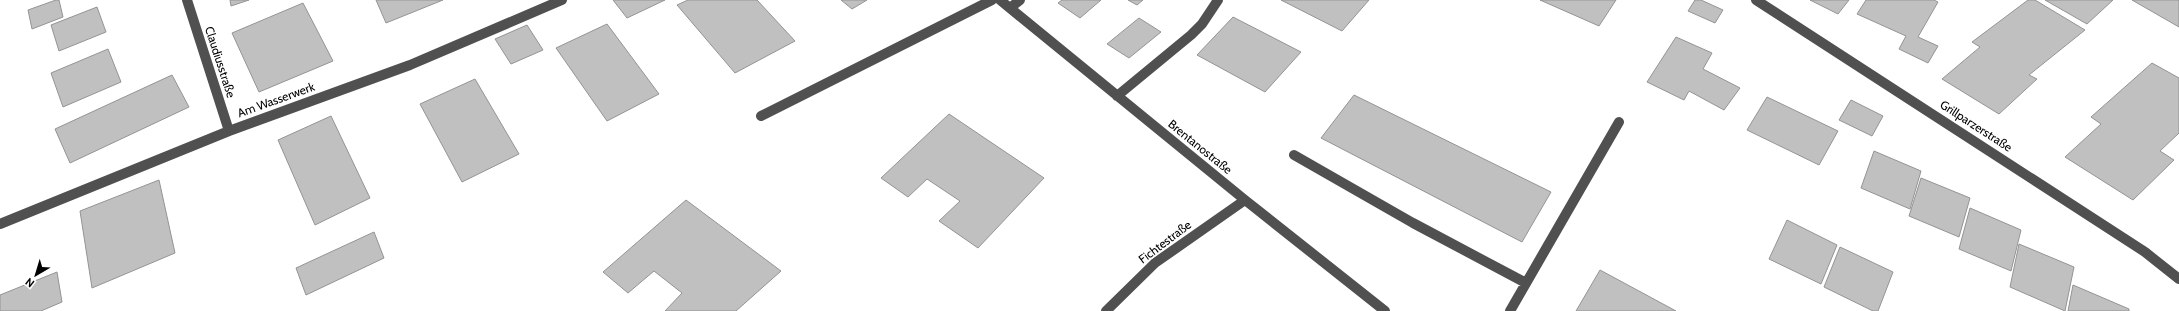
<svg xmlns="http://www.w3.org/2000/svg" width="2179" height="311" font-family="Cabin,sans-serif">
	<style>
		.building { fill: #c0c0c0; stroke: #949494 }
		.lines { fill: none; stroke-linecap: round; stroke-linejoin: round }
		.minor { stroke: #505050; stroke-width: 10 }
		.labels { text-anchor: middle; stroke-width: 3; stroke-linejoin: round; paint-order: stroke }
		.street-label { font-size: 12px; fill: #000; stroke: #fff }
	</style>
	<rect width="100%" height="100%" fill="#fff"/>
	<path class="building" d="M56,0H59L63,17L32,29L28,10Z
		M230,0H249L231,6Z
		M376,0H443L386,23Z
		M613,0H665L627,18Z
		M688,0H757L795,41L735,73L677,5Z
		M841,0H867L852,9Z
		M1062,0H1101L1080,18L1058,3Z
		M1128,0H1143L1137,5Z
		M1281,0H1369L1342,31Z
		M1540,0H1616L1599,26Z
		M1695,0H1701L1723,10L1715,23L1688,11Z
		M1810,0H1849L1838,14Z
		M1866,0H1934L1938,2L1918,37L1938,46L1928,63L1899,49L1906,36L1857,14Z
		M2028,0H2035L2085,30L2029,75L2037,79L1999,114L1942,79L1980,47L1972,42Z
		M2045,0H2113L2087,24Z
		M2132,0H2179V27Z
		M303,3L333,61L259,92L232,33Z
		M97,7L106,32L59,51L51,25Z
		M1233,17L1301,52L1265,92L1197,55Z
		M1139,18L1161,32L1129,58L1107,44Z
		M607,24L659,94L607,121L556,48Z
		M527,25L543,50L511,64L495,39Z
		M1676,37L1712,53L1703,69L1740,88L1724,110L1689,91L1684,100L1647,82Z
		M108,49L121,82L63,107L51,73Z
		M2152,63L2179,78V133L2160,151L2174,160L2133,200L2065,157L2101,124L2091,117Z
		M172,75L189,107L70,163L55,129Z
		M475,79L519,154L462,182L420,104Z
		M1354,95L1551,192L1522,242L1321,138Z
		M1767,97L1838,131L1819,165L1747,130Z
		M1851,100L1883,116L1872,136L1839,120Z
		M949,114L1044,178L978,248L939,221L960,201L927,179L908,197L881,178Z
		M331,116L370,198L315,225L278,140Z
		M1874,151L1921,171L1910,209L1861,188Z
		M1921,178L1970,198L1959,237L1909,216Z
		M159,180L175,253L92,288L80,211Z
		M686,200L781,271L736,311H665L682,293L654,271L628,293L603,272Z
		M1970,208L2021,230L2011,271L1959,249Z
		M1787,220L1837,245L1821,284L1769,259Z
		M374,232L384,258L306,295L296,268Z
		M2019,244L2074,267L2065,311L2010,287Z
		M1840,247L1893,272L1878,311H1873L1824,287Z
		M1600,270L1676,311H1576Z
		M57,272L62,302L41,311H0V295Z
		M2073,285L2129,309V311H2068Z"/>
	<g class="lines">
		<path class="minor" d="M187,0L229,131
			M1000,0L1245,200L1385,311
			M1756,0L2145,252L2179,279
			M1010,8L1020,0
			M1117,96L1191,35L1202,24L1218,0
			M761,116L992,0
			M1294,155L1413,223L1526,283
			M0,224L229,131L410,65L562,0
			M1106,311L1155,263L1245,200
			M1510,311L1619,122"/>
	</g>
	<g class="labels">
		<g class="street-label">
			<text transform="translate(220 62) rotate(72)" y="4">Claudiusstraße</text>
			<text transform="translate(276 100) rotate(-20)" y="4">Am Wasserwerk</text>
			<text transform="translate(1976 126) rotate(33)" y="4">Grillparzerstraße</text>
			<text transform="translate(1200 147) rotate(39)" y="4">Brentanostraße</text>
			<text transform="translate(1165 242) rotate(-37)" y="4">Fichtestraße</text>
		</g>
	</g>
	<g transform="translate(36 275) rotate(218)" stroke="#ffffff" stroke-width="3" paint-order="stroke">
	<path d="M0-3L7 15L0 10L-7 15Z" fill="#000000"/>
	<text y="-6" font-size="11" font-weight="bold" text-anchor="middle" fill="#000000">N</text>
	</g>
</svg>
